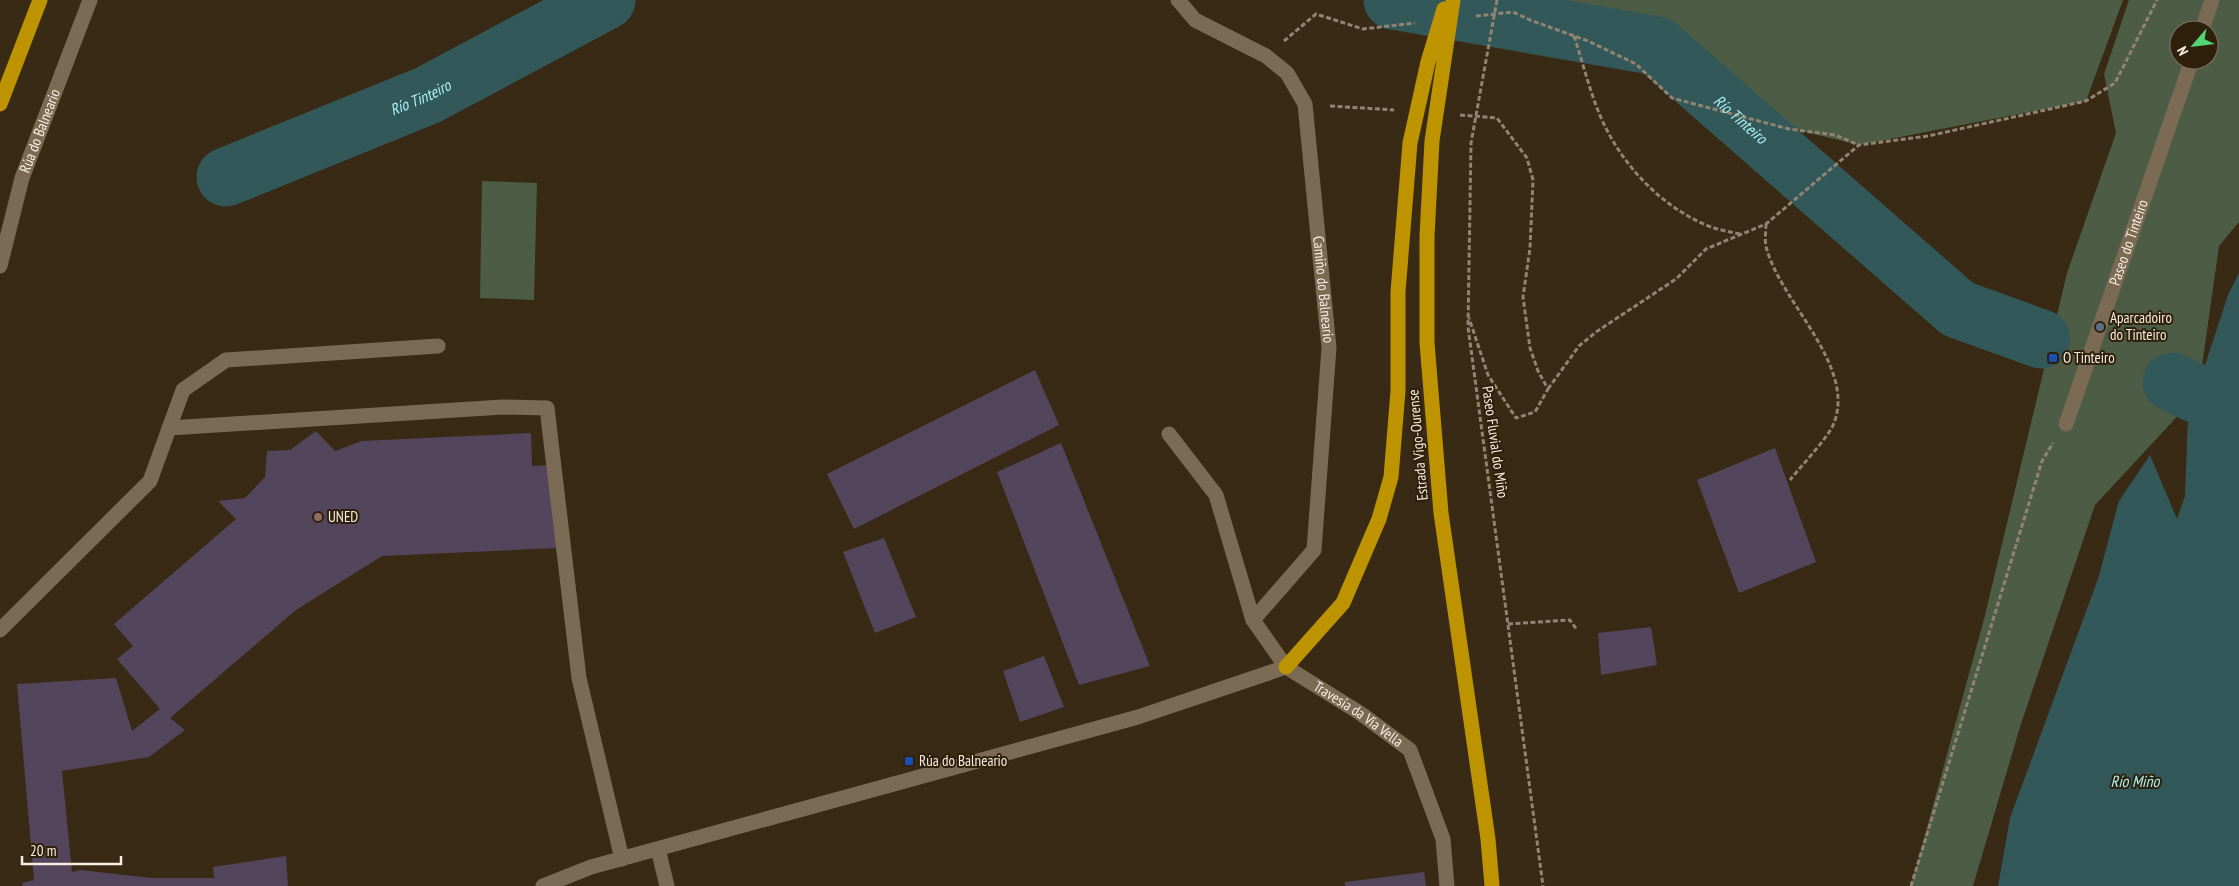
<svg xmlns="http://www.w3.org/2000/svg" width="2239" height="886" font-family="'PT Sans Narrow',sans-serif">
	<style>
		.green { fill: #4d5c45; fill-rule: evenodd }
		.water { fill: #335859 }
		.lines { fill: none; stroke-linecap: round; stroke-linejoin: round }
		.river { stroke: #335859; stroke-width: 59 }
		.building { fill: #53455b }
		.path { stroke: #908472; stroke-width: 3; stroke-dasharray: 5 2.5; stroke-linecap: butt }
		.minor { stroke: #7c6b54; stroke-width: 15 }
		.highway { stroke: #bd9300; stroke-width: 15 }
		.service-dot { fill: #5c6f8a; stroke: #2f200b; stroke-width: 2 }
		.transit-dot { fill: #1a4fb4; stroke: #2f200b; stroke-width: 2 }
		.education-dot { fill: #8d6e63; stroke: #2f200b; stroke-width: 2 }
		.labels { text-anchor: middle; stroke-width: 4; stroke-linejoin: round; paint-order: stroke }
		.street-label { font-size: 15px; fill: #f8eee1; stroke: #2f200b }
		.poi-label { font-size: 15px; fill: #f8eee1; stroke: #2f200b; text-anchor: start }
		.water-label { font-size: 16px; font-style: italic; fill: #a9f2f4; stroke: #2f200b }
	</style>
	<rect width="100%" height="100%" fill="#392a15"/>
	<path class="green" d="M1518,0H2123L2086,101L1859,145L1752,119L1660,26L1513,12Z
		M2129,0H2239V222L2219,246L2198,394L2095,505L2020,727L1973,886H1911L1984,619L2067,273L2116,133L2104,74ZM2179,30H2209V60H2179Z
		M482,181L537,183L534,300L480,298Z"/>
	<path class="water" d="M2239,273V886H1998L2010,818L2098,579L2119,501L2150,455L2177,519L2185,496L2188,417L2228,295Z"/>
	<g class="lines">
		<g class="river">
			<path id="s1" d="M1393,0L1657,46L1958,309L2041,339"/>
			<path id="s2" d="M226,177L428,95L606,0"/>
			<path d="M2172,382L2239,414"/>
		</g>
	</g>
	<path class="building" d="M1035,370L1059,425L854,529L827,474Z
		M316,431L335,451L362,441L531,433L532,466L553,465L557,548L382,556L296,610L170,718L185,730L149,757L62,771L72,872L80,870L152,878H214L213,867L286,856L288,886H23L22,883L34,880L17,684L116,678L132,731L160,709L117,659L133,646L114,624L236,519L218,501L245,498L265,477L267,451L290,450Z
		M1061,443L1150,666L1079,685L997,472Z
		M1775,448L1816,562L1739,593L1697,480Z
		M884,538L916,617L875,633L843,552Z
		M1651,627L1657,665L1601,675L1598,633Z
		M1044,656L1064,707L1020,722L1003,671Z
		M1424,872L1426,886H1345V882Z"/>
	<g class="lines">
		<path class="path" d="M1497,0L1471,143L1468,327L1543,886
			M1476,16L1513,12L1530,20L1588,41L1636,64L1672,98L1789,129L1835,135L1859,145
			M1574,36C1583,63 1590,93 1602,120C1623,166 1662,208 1711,227C1720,230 1730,232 1740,234
			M1284,41L1316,14L1363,29L1415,23
			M1330,106L1394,110
			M1460,115L1497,118L1527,158L1533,180L1530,248L1523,297L1530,348L1538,371L1548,389L1535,412L1516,418L1488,375L1469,318
			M1766,224C1766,232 1764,242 1767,250C1782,303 1856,366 1834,423C1829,437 1800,467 1790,480
			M1548,389L1579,346L1596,332L1676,279L1706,249L1766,224L1859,145L1928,136L2086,101L2115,83L2157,0
			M1508,624L1570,620L1577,630
			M1911,886L2042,461L2053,443"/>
		<g class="minor">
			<path id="s3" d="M1178,0L1195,20L1266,56L1287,73L1305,104L1329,348L1314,550L1253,620"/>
			<path d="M2202,30L2212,0"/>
			<path id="s4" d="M0,266L22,178L90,0"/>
			<path id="s5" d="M2066,424L2192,60"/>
			<path d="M169,428L503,407L547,408L579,678L622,859"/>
			<path id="s6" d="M1169,434L1216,495L1253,620L1286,667L1360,713L1410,750L1443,839L1447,886"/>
			<path d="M0,630L150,481L183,390L226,360L438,346"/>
			<path d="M658,849L667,886"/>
			<path d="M543,886L591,867L1138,717L1286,667"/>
		</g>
		<path class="highway" d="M1453,0L1432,141L1427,236V343L1441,513L1488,839L1492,886
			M0,104L40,0
			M1286,667L1343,603L1379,519L1391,477L1398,391V292L1410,143L1428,62L1444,9"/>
	</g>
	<circle class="service-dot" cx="2100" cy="327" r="5"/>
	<g class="transit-dot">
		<rect x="2048" y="353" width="10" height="10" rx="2.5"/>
		<rect x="904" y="756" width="10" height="10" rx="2.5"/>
	</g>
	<circle class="education-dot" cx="318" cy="517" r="5"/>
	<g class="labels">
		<g class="street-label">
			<text dy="5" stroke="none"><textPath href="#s4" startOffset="141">Rúa do Balneario</textPath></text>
			<text dy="5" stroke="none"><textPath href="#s5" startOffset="192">Paseo do Tinteiro</textPath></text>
			<text dy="5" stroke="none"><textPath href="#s3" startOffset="355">Camiño do Balneario</textPath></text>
			<text transform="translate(1495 442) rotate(82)" y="5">Paseo Fluvial do Miño</text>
			<text transform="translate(1418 445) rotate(-95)" y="5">Estrada Vigo-Ourense</text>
			<text dy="5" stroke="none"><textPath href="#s6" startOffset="351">Travesía da Vía Vella</textPath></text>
		</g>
		<g class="poi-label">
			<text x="2110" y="323">Aparcadoiro<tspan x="2110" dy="17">do Tinteiro</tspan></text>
			<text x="2063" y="363">O Tinteiro</text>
			<text x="328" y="522">UNED</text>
			<text x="919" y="766">Rúa do Balneario</text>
		</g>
		<g class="water-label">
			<text dy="6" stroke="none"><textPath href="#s2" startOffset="210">Río Tinteiro</textPath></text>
			<text dy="6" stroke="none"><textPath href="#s1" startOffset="379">Río Tinteiro</textPath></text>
			<text x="2135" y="787">Río Miño</text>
		</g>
	</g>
	<g transform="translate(2194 45) rotate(242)"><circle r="24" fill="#2f200b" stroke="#7f7261"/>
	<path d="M0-4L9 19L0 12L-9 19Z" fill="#52d673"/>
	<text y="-8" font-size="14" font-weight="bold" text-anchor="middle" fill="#f8eee1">N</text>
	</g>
	<path d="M22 856v8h99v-8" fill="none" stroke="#f8eee1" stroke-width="2.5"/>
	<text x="30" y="856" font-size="15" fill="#f8eee1" stroke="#2f200b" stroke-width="4" paint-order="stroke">20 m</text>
</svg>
